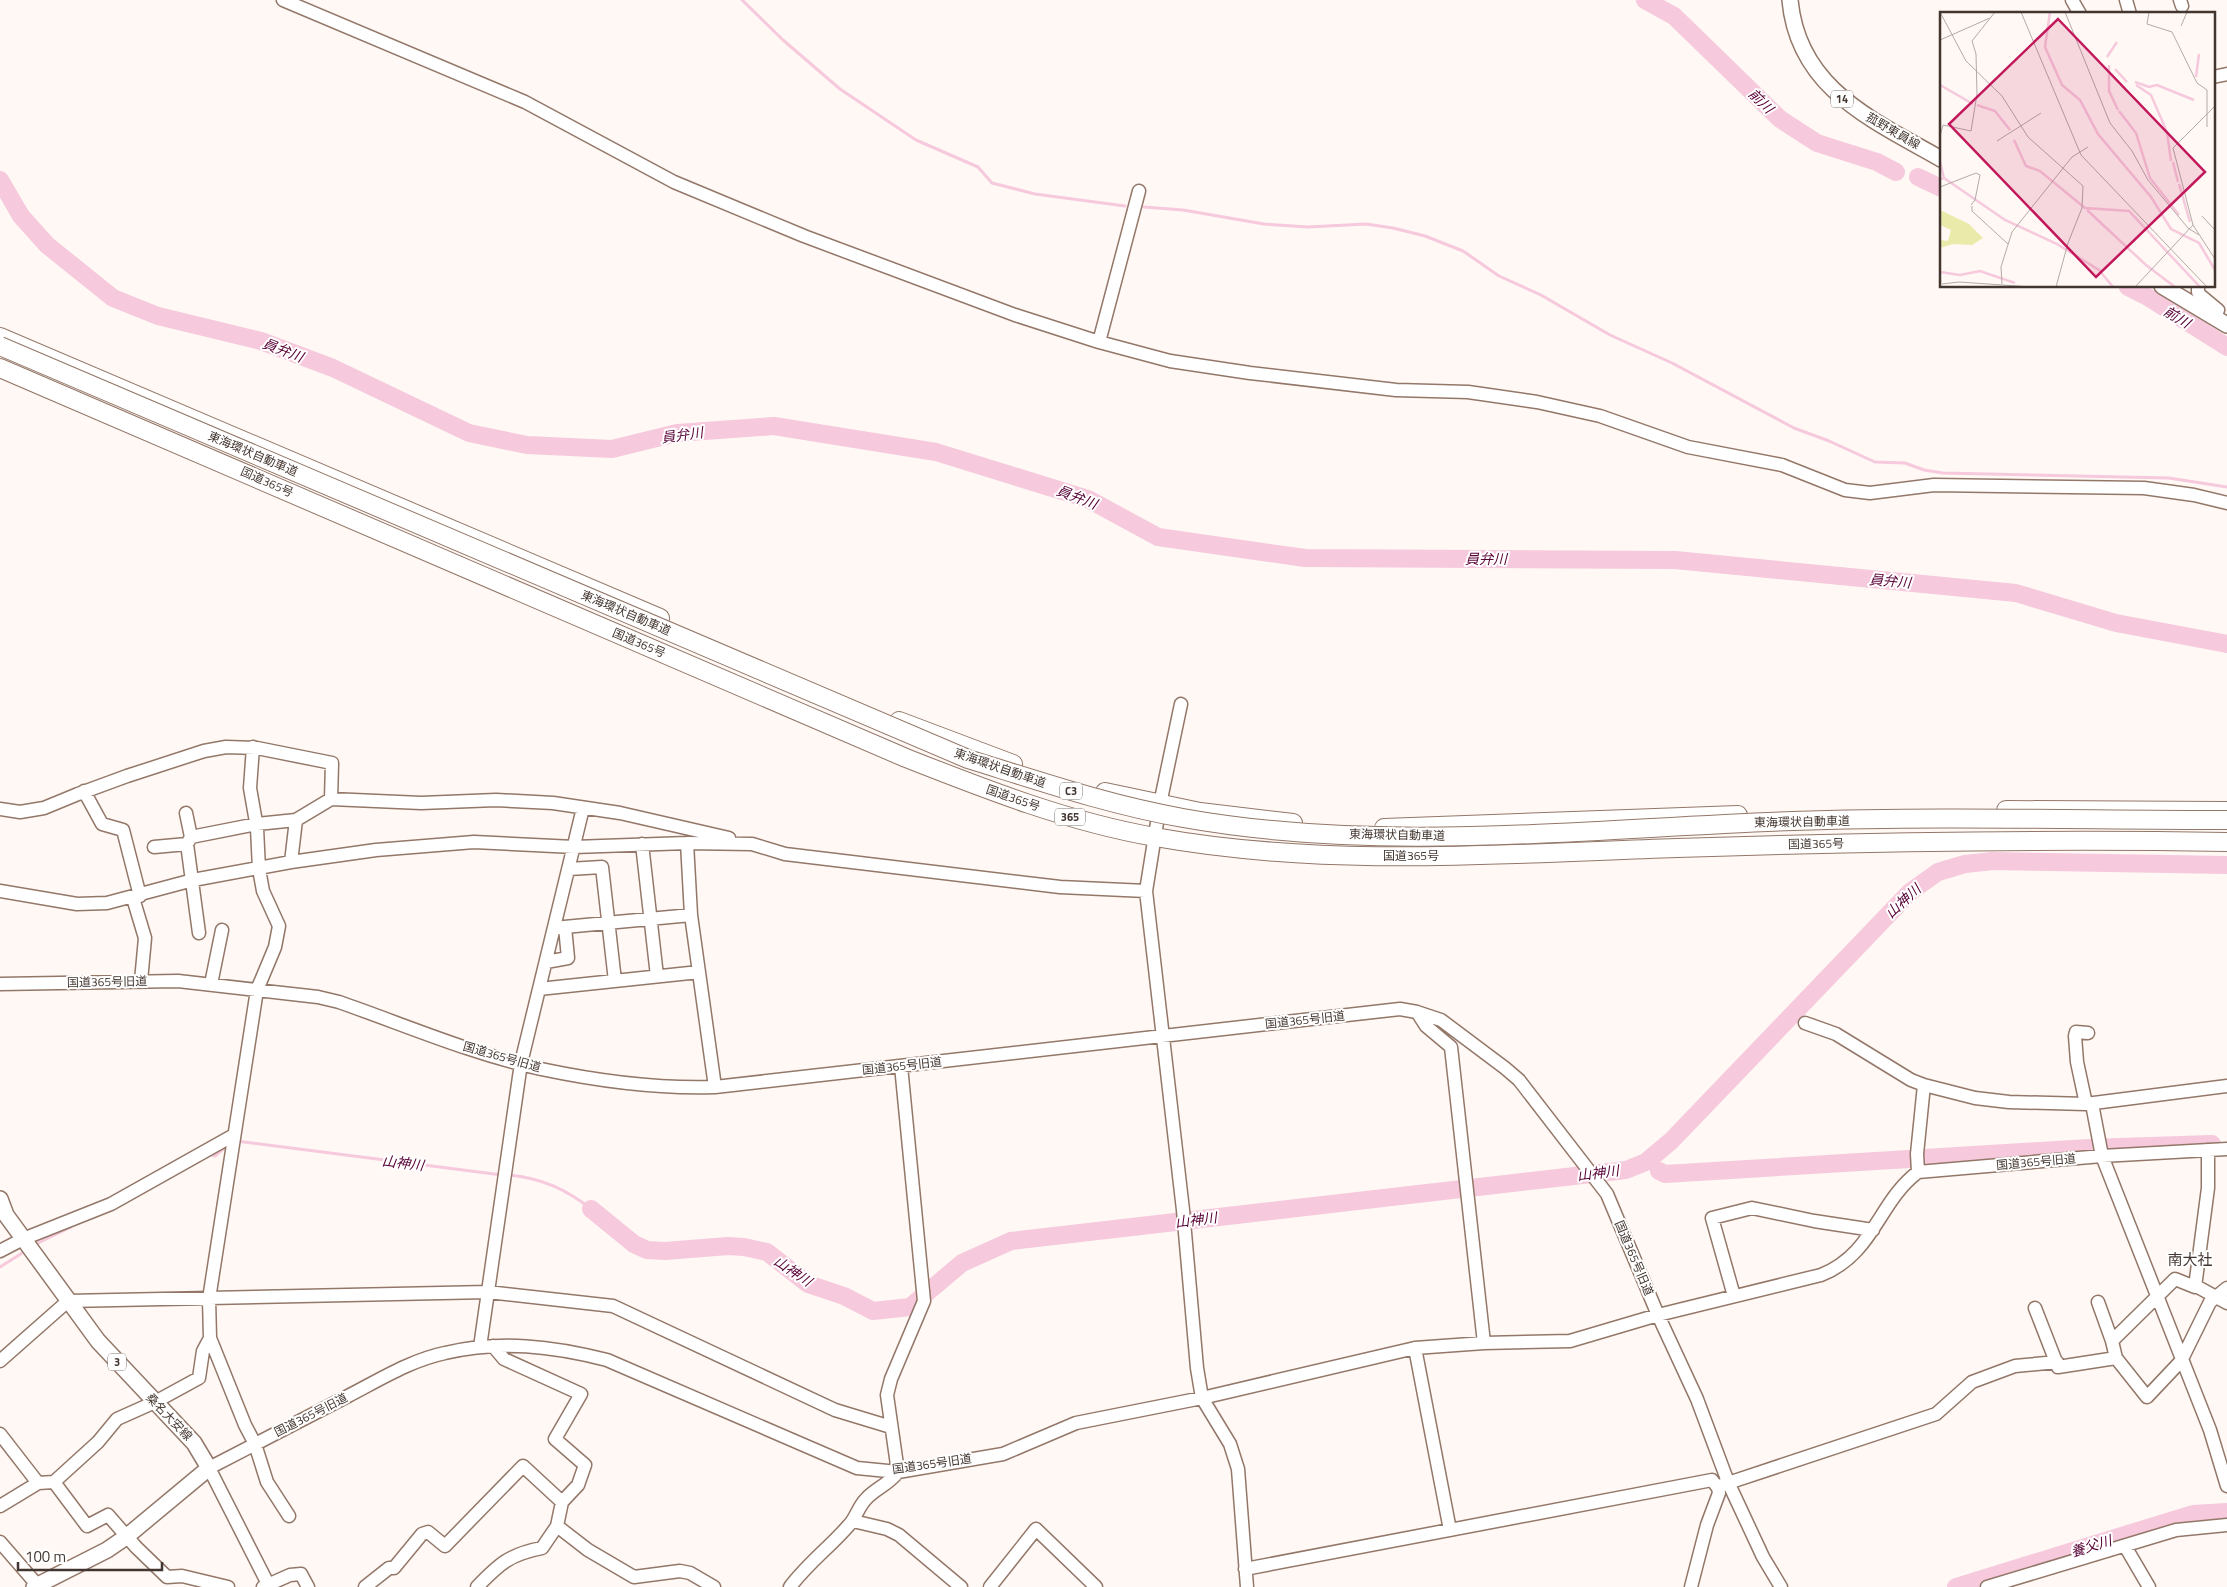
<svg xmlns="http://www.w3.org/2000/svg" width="2227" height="1587" font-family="'Titillium Web','Noto Sans JP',sans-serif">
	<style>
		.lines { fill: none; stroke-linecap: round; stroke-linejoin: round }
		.stream { stroke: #f6c9dc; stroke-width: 3 }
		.river { stroke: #f6c9dc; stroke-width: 18 }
		.minor-casing { stroke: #937768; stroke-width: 15 }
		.major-casing { stroke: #937768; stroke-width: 18 }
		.highway-casing { stroke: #937768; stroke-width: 20 }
		.minor { stroke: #fff; stroke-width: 12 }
		.major { stroke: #fff; stroke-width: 15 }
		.highway { stroke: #fff; stroke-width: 18 }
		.highway-bridge-casing { stroke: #937768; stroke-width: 20; stroke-linecap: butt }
		.highway-bridge { stroke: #fff; stroke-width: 18 }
		.labels { text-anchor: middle; stroke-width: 4; stroke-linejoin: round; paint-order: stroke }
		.shield { fill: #fff; stroke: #7b726e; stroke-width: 1 }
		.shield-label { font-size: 11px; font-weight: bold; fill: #433630 }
		.street-label { font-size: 12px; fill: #433630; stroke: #fff }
		.water-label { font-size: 14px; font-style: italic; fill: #570135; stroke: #fff }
		.quarter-label { font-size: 15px; fill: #433630; stroke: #fff }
		.inset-river { fill: none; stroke: #f6c9dc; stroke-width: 2.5 }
		.inset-road { fill: none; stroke: #b4aaa6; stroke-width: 1 }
		.view { fill: #c2185b; fill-opacity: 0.15; stroke: #c2185b; stroke-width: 2.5 }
		.inset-edge { fill: none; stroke: #433630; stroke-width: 2.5 }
	</style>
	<rect width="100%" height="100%" fill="#fff8f5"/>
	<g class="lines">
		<path class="stream" d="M742,0L783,40L840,89L916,140L978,167L992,183L1035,194L1125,206
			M1144,207L1183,210L1264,224L1308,227L1366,224L1393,228L1425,236L1463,251L1499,276L1541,295L1610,335L1672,363L1794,428L1829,441L1875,462L1905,463L1924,470L1943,473L2169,478L2227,487
			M236,1141L502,1175
			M209,1154L215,1156L228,1145
			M509,1175C541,1178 566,1189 591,1209
			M34,1245L71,1227
			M0,1267L27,1250"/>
		<path class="river" d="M1645,0L1674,16L1780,119L1817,143L1877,162L1896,172
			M1918,177L1941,188
			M0,180L21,216L47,245L113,298L158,316L261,341L333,368L469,433L527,445L612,449L677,433L774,426L936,452L1088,499L1158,537L1305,558L1675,560L2016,593L2116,623L2227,644
			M2128,287L2146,296L2227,347
			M1659,1171L1665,1174L2089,1148L2212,1144
			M591,1209L634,1244L647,1250L665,1251L728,1246L744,1247L767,1252L808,1284L844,1296L873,1311L910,1307L962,1263L1011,1241L1626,1170L1646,1162L1671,1141L1910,892L1938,872L1965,864L1993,861L2227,865
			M1956,1587L2193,1514L2227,1512"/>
		<defs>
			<path id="minor" d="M283,0L525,102L674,182L804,236L1015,315L1099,342L1170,361L1250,373L1396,390L1468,392L1537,402L1600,416L1688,447L1782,465L1845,490L1870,493L1934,485L2144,488L2194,495L2227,503
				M2072,0L2080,14
				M2126,0L2130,14
				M2180,0L2182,6
				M2213,77L2227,74
				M2198,286V292L2200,295L2218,310L2215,317
				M1099,342L1139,191
				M1181,704L1160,804L1146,891L1183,1210L1197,1368L1202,1398L1230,1444L1238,1469L1247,1587
				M253,747L250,788L257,828L259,869L263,891L279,926L275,947L257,990L209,1299L210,1338L245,1425L255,1444L267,1482L289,1516
				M84,791L102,824L123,830L140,896
				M0,809L20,812L44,808L78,794L127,776L204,751L226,747L257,748L332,763L331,799L421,803L496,800L553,803L620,813L729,838
				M186,813L191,837
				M296,820L331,799
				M687,843L691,915L715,1087
				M187,844L199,933
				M642,844L657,976
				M154,847L187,844L191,837L257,824L296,820L291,862
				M569,869L602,867L615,981
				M0,891L77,904L107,903L193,880L291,862L376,850L474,842L574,847L687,843L752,844L785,854L1060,887L1146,891
				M133,898L145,938L141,981
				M554,928L691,915
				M546,962L568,958L565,927
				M0,984L178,981L318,997L339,1002C405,1025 472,1054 541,1069C598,1081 657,1089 715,1087L1400,1009L1417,1012L1441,1020L1505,1068L1519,1080L1607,1194L1658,1315L1697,1399L1728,1482L1763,1557L1781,1587
				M211,984L222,930
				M539,989L699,972
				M1417,1012L1426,1026L1451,1047L1484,1343
				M1805,1023L1836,1034L1911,1080L1924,1085L1975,1098L2009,1102L2086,1104L2227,1086
				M2086,1104L2077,1062L2075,1036L2076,1032L2088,1033
				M2092,1104L2102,1156L2210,1430L2227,1486
				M1918,1172L1917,1154L1924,1085
				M0,1251L23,1239L111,1204L234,1135
				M2196,1286L2227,1303
				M1734,1296L1712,1218L1752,1208L1814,1221L1873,1230
				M2098,1302L2112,1341L2175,1279L2195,1287L2208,1188V1150
				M2035,1308L2058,1367L2116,1358
				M2112,1341L2116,1358L2147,1397L2181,1361L2210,1302L2227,1288
				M493,1346L504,1359L581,1394L555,1439L585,1465L578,1485L562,1502L557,1526
				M480,1347L521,1063L583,808
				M1415,1348L1450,1530
				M0,1361L68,1301L488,1292L613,1306L835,1410L891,1427
				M0,1434L38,1483
				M54,1482L87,1526L108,1515L136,1547L167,1577L182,1576L228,1587
				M1722,1485L1936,1414L1972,1382L2015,1366L2057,1362
				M0,1506L38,1483L54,1482L98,1442L117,1419L155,1402L199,1378L203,1351L210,1338
				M853,1521L887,1529L899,1535L961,1587
				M0,1542L39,1587
				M2125,1546L2149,1587
				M1245,1569L1712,1480L1718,1488L1719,1493L1707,1525L1691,1587
				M268,1584L209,1468C255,1444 302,1420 348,1396C379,1380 411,1360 445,1353C501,1340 552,1346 607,1360L857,1468L898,1472L1003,1454L1076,1423L1202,1398L1415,1348L1484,1343L1570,1341L1658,1315L1821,1275C1874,1254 1878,1202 1918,1172L2102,1156L2227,1149
				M263,1587L290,1575L301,1574L308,1587
				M365,1587L389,1568H394L422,1534L428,1532L445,1546L523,1466L562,1502
				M477,1587C499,1564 510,1554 542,1548L557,1526L588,1550L634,1577L680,1571L690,1573L714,1587
				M790,1587C807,1564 830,1547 849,1525C856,1518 858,1507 866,1499C876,1488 888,1485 898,1472L887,1395L891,1379L924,1301L901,1066
				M990,1587L1036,1529L1096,1587
				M1987,1587L2176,1530L2227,1525"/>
			<path id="major" d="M1790,0C1798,89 1873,120 1941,159
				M2162,286L2227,325
				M0,1199L6,1215L98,1341L194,1443L209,1468L126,1537L107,1550L34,1587"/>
			<path id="highway" d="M0,337L660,618
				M0,368L906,758C987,790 1069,822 1155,837C1327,868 1503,854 1677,848C1860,842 2044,839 2227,842
				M899,721L1013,764
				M1105,792L1200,812L1293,823
				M2006,810L2227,811
				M1384,828L1738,815"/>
		</defs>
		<use href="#minor" class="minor-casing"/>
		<use href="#major" class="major-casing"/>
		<use href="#highway" class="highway-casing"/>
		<use href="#minor" class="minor"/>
		<use href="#major" class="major"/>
		<use href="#highway" class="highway"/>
		<defs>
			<path id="highway-bridge" d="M0,346L968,759C1039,781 1109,805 1183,818C1384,854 1591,828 1793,821C1938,816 2083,820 2227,820"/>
		</defs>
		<use href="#highway-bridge" class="highway-bridge-casing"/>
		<use href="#highway-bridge" class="highway-bridge"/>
	</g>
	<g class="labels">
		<g class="shield">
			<rect x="1831" y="90.5" width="22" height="17" rx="4"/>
			<rect x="1060" y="782.5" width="22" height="17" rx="4"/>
			<rect x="1055" y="808.5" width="30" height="17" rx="4"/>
			<rect x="108" y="1353.5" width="18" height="17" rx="4"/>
		</g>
		<g class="shield-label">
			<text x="1842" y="103">14</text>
			<text x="1071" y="795">C3</text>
			<text x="1070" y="821">365</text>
			<text x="117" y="1366">3</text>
		</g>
		<g class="street-label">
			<text transform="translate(1893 131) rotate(30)" y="4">菰野東員線</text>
			<text transform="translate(253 454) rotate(23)" y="4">東海環状自動車道</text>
			<text transform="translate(267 482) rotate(24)" y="4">国道365号</text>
			<text transform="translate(626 613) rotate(23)" y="4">東海環状自動車道</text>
			<text transform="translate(639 643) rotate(23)" y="4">国道365号</text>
			<text transform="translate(1000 768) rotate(19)" y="4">東海環状自動車道</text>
			<text transform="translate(1013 798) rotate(19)" y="4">国道365号</text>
			<text transform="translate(1802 822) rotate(-1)" y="4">東海環状自動車道</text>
			<text transform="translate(1397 835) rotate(1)" y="4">東海環状自動車道</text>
			<text transform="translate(1816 844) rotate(-1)" y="4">国道365号</text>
			<text x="1411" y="860">国道365号</text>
			<text transform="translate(107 982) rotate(-1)" y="4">国道365号旧道</text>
			<text transform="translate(1305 1020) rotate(-6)" y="4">国道365号旧道</text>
			<text transform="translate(502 1057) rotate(16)" y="4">国道365号旧道</text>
			<text transform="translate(902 1066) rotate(-6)" y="4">国道365号旧道</text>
			<text transform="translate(2036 1162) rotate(-5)" y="4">国道365号旧道</text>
			<text transform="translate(1634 1258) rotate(67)" y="4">国道365号旧道</text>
			<text transform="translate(311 1415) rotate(-27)" y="4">国道365号旧道</text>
			<text transform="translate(169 1417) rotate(46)" y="4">桑名大安線</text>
			<text transform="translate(932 1464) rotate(-8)" y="4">国道365号旧道</text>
		</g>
		<g class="water-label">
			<text transform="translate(1761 101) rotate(44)" y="5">前川</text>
			<text transform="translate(2177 317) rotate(31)" y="5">前川</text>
			<text transform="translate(283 350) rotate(21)" y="5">員弁川</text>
			<text transform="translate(682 435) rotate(-8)" y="5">員弁川</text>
			<text transform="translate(1077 497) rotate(21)" y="5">員弁川</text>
			<text x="1486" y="564">員弁川</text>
			<text transform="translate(1890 581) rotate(5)" y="5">員弁川</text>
			<text transform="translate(1903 901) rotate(-43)" y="5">山神川</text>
			<text transform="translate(403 1163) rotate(7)" y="5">山神川</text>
			<text transform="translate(1598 1173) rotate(-7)" y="5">山神川</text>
			<text transform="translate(1196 1220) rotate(-7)" y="5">山神川</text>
			<text transform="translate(793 1271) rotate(34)" y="5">山神川</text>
			<text transform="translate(2091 1546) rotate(-17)" y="5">養父川</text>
		</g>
		<g class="quarter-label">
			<text x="2190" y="1265">南大社</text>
		</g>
	</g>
	<g transform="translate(1940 12)">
		<rect width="275" height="275" fill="#fff8f5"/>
		<path d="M0,198L29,212L43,226L32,233L13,232L0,236V228L8,229L11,218L0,213Z" fill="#eaeaaa"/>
		<path class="inset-river" d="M110,0L105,35L122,73L140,88L158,122L211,185L231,217L259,231L275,258M167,45L177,30M169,53V79L178,98M175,57L187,70M256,65L259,42M195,70L209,75L217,73L254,88M0,73L33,92M196,73L211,83L227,120L231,149M37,93L55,99L70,118M179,99L196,121L210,166L239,203M74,128L86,154L100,159L145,196L189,199L260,275M0,150L4,166L0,167M233,150L238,170M4,166L65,208L117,232L159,258L173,275M239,172L250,210M147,198L206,253L235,275M0,260L20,263L40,259L75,271"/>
		<path class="inset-road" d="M0,0L26,49L62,84L88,125L143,174L142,196L128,231L116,275M81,0L141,143L267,275M125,0L170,111L192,139L208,168L248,216L259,223M209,0L207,12L232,20L257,71L267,78V115M241,14L247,0M0,28L50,6M0,124L3,113L31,119L37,82L36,42L32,29L55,0M57,129L101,101M0,175L36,161L40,163L35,188L31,193M32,194V199L68,232M262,204L275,218M253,213L275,247M2,272L19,270L92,275M62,272L61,255L72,220L132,145L148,135M195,275L253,213L233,136L275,94"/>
		<path class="view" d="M118,7L265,160L156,265L9,112Z"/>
		<rect width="275" height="275" class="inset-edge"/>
	</g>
	<path d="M18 1562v8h144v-8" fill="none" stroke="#433630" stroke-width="2.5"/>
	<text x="25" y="1562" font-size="15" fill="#433630" stroke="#ffffff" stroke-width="4" paint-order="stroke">100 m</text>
</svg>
